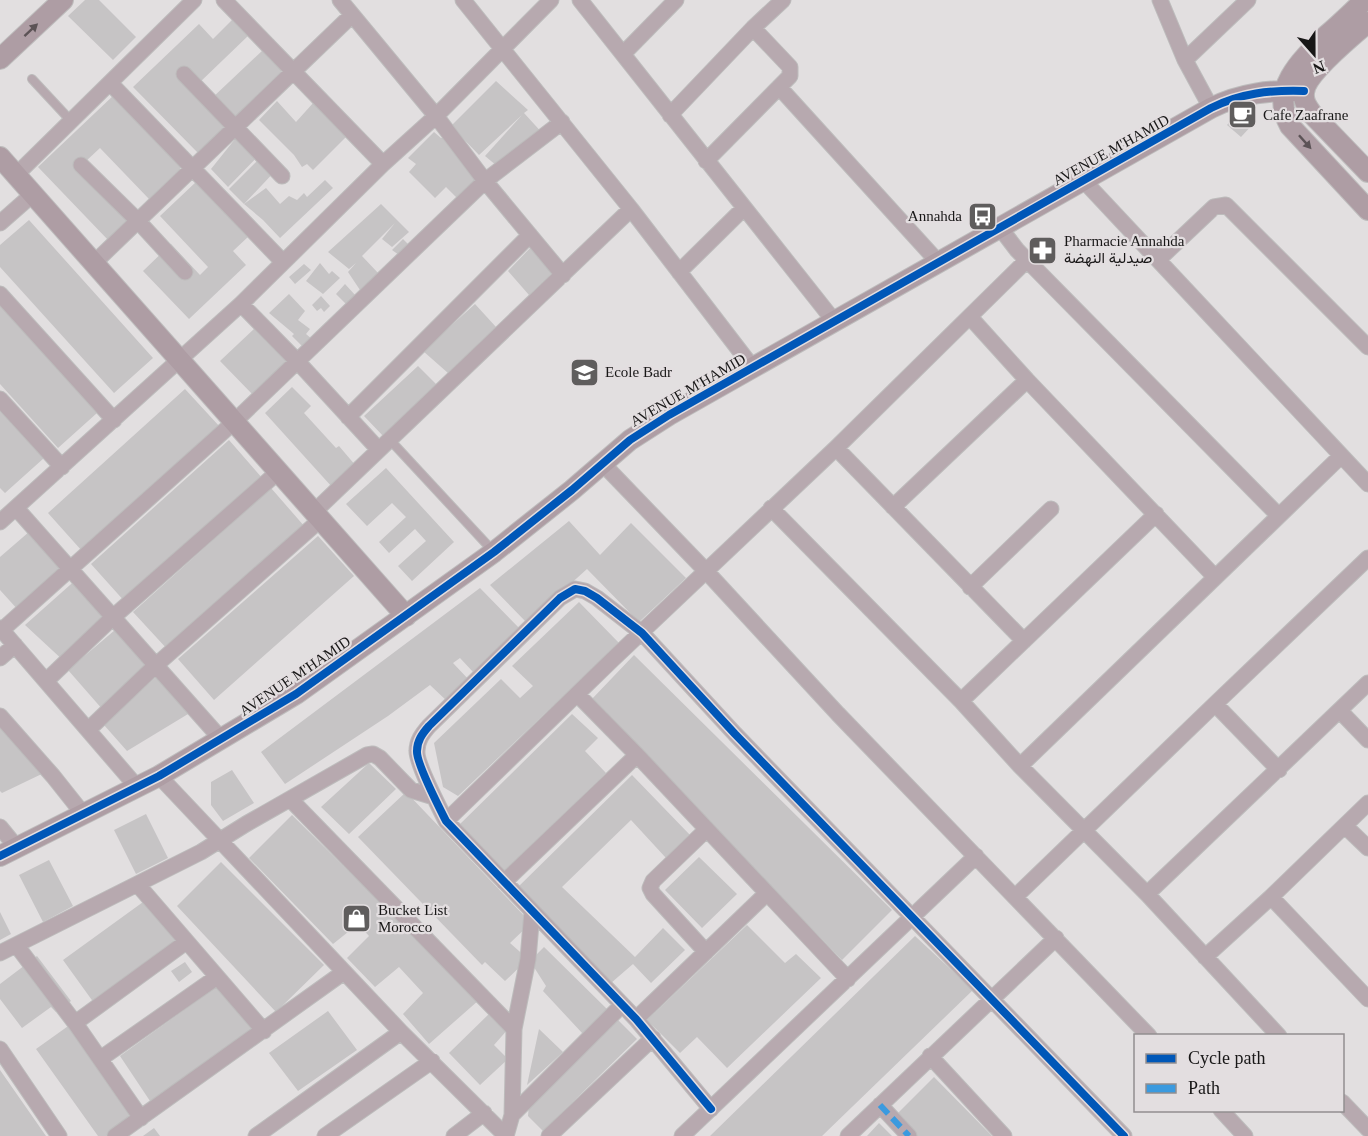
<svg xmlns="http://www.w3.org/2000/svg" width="1368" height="1136" font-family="'Times New Roman',Vazirmatn,serif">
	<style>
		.building { fill: #c6c4c5 }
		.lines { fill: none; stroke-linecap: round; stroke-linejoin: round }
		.lane-casing { stroke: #bdbcbc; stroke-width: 10 }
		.street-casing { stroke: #bdbcbc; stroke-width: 17 }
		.secondary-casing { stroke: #bdbcbc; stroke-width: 22 }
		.lane { stroke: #b7a9af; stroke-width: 8 }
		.street { stroke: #b7a9af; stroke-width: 15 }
		.secondary { stroke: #ae9da4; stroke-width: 20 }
		.quiet { stroke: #3b9adf; stroke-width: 6; stroke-dasharray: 12 6; stroke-linecap: butt }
		.cycleway-casing { stroke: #e3dee0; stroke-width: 11 }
		.cycleway { stroke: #0057b8; stroke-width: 8 }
		.oneway { fill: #5c5356 }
		.labels { text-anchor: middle; stroke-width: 4.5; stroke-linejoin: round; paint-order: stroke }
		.poi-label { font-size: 15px; fill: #181717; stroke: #e3dee0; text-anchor: start }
		.street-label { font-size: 15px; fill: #181717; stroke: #e3dee0 }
	</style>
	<rect width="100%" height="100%" fill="#e2dfe0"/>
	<path class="building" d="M85,0H99L136,37L113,60L68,16Z
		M233,19L249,35L198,84L211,99L263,50L283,70L198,153L133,87L199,24L213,39Z
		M496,81L528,110L524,113L545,136L497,166L485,156L522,115L479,155L451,126Z
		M115,94L183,166L149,199L100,148L85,162L136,215L109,241L38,167Z
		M277,101L296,122L314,102L348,135L313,170L307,164L302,167L294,155L259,120Z
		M1240,110L1254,123L1241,137L1227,125Z
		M434,132L441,138L446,137L480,176L457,198L446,187L435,198L409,172L416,164L408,158Z
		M239,134L261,153L228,187L211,169Z
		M264,154L278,168L244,204L266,188L280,204L289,196L297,200L304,193L307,197L325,180L333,188L280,238L263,220L244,204L229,189Z
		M197,181L249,236L233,251L246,265L189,319L143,271L171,244L200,275L208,267L160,216Z
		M381,204L409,232L392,247L382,239L395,223L362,256L379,274L360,290L348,272L356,263L349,269L328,252Z
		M29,220L153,358L114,393L0,267V245Z
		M403,239L409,245L399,255L392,250Z
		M533,245L554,271L529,295L508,271Z
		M320,263L329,274L332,271L340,278L323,294L306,281Z
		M304,264L311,270L295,284L289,277Z
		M345,284L356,296L347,305L336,294Z
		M289,294L305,311L298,320L310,329L306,334L313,340L304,348L292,336L294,334L269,313Z
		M321,296L330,306L324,312L321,308L317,311L312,305Z
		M475,304L496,327L448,373L423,351Z
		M0,305L97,413L58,448L0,384Z
		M255,328L289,363L254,396L220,361Z
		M418,366L437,385L384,437L364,416Z
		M292,387L311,406L304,413L336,448L339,446L356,466L332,487L265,413Z
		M185,389L220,427L82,551L48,513Z
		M0,409L44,458L5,493L0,488Z
		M229,440L263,479L126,603L91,564Z
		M386,468L454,542L412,581L398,566L426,541L415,529L389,553L379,542L406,517L392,503L367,526L346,504Z
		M271,488L305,527L168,650L133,612Z
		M569,521L600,555L631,523L686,578L639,622L587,569L527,623L490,585Z
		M37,525L72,565L19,611L0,590V557Z
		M318,536L354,576L214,700L178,659Z
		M79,577L111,614L66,663L25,625Z
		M480,588L521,630L474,673L460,658L453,663L470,681L448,702L430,685L388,716L285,784L261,752Z
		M579,602L619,643L458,796L443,787L434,743L501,679L520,698L533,686L512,666Z
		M122,624L156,663L103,710L68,670Z
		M634,655L892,910L842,960L591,700Z
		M159,674L193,711L127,751L104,725Z
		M572,714L598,738L585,751L606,773L503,872L458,826Z
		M0,717L48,771L2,793L0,791Z
		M369,763L396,789L349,834L321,807Z
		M232,770L254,803L223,821L211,805V782Z
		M632,775L690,835L666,858L631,820L562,887L635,957L663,928L685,950L651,983L633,964L611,983L517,888Z
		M406,792L531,923L510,943L528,959L505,981L485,962L482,965L358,837Z
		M146,814L168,858L136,874L114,830Z
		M292,815L479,1000L429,1044L403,1014L423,993L399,967L375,987L347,958L369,936L358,924L333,944L249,858Z
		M699,857L737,894L702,928L665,890Z
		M49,860L73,906L43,922L19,875Z
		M221,862L324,965L276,1012L177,906Z
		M150,897L181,940L94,1003L63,960Z
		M0,912L11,934L0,940Z
		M747,925L785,963L796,954L821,978L727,1068L697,1037L680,1053L647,1020Z
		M915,936L973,990L822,1136H710Z
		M544,947L608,1010L583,1034L543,991L546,986L530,961Z
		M37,956L71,1001L56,1012L51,1007L22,1028L0,999V984Z
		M185,962L192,972L179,982L171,971Z
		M226,980L260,1025L150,1101L120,1056Z
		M328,1011L357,1050L298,1091L269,1053Z
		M492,1011L509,1028L494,1045L508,1059L480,1085L449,1053Z
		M78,1019L143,1110L106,1136H98L36,1049Z
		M617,1019L637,1039L543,1131L528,1116L529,1104Z
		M539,1029L563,1052L527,1085Z
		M0,1070L46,1136H0Z
		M934,1077L992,1136H917L897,1114Z
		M879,1123L892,1136H867Z
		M154,1128L160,1136H143Z"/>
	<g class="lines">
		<defs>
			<path id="lane" d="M32,79L72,122
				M390,440L493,551"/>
			<path id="street" d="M224,0L383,164
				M340,0L436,116L485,181L563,275
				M463,0L631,209L753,368
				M580,0L834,321
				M1160,0L1185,60L1211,108
				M623,54L676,0
				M1185,60L1248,0
				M184,74L282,176
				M111,84L283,262
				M779,87L939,263
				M670,115L753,28L783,0
				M706,161L790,76V67L753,28
				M81,165L138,221L185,272
				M16,175L194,0
				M1084,181L1368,484
				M0,223L33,194
				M1001,229L1017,250L1279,516
				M1159,259L1214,207L1226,205L1368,347
				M94,263L352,15
				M679,272L744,208
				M0,294L114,420
				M241,304L297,361L379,450
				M970,317L1027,380L1215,577
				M0,399L62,467
				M348,417L530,235
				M836,448L1024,641
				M602,463L705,570L838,714L1149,1036
				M893,507L1027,380
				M771,508L961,701L1020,766L1147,894L1279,1036
				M17,509L222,740
				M314,512L631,209
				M0,522L241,304L383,164L436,116L551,0
				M970,587L1051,509
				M0,628L137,787
				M2,630L234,422L485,181L562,122
				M0,658L15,645
				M46,681L112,618L278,472
				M577,694L637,755L848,979
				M961,701L1156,514
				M1215,704L1279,770
				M1340,711L1368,740
				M0,716L53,776L84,815
				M88,730L155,666L320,520
				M1020,766L1341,456
				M159,776L401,1032L506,1136
				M290,799L514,1029
				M446,821L612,660L836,448L1027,260
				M1345,826L1368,848
				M0,827L18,849
				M504,882L637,755
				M138,885L264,1031
				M1147,894L1368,683
				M1015,897L1215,704L1368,558
				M1271,897L1368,999
				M17,946L75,1023L141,1118
				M706,952L653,894L650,888L653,881L706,830
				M0,953L201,852L246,824L367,755L373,754L380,758L411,790L434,797
				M1205,957L1271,897L1368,803
				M636,1019L766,894
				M75,1023L186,942
				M0,1049L59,1136
				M930,1056L1004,1136
				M100,1059L217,977
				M1342,1102L1368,1129
				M880,1105L909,1136
				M711,1109L636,1019L446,821C440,809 416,763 417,751C417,741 422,734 429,726L560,598L575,589L585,591L597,598L642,633L735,734L1124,1136
				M1221,1110L1245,1136
				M512,1115L622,1005
				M115,1136L344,972
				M256,1136L401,1032
				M325,1136L432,1061
				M454,1136L484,1113
				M506,1136L512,1115L514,1029L528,959L532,912
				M549,1136L653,1038
				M682,1136L976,856
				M848,1136L1056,938"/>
			<path id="secondary" d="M1365,0C1352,12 1340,24 1327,35C1302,59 1269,89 1290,126L1368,210
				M1368,22C1352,37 1305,73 1304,93C1303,102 1308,108 1313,115L1368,172
				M0,59L63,0
				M0,157L406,616
				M0,856L159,776L296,694L494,552L572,490L630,440L669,415L1211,108C1241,93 1270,90 1304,91"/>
		</defs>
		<use href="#lane" class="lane-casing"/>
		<use href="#street" class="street-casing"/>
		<use href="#secondary" class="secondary-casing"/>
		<use href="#lane" class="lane"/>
		<use href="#street" class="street"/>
		<use href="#secondary" class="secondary"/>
		<path class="quiet" d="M880,1105L909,1136"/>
		<defs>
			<path id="cycleway" d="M0,856L159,776L296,694L494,552L572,490L630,440L669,415L1211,108C1241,93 1270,90 1304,91
				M711,1109L636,1019L446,821C440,809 416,763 417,751C417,741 422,734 429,726L560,598L575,589L585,591L597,598L642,633L735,734L1124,1136"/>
		</defs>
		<use href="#cycleway" class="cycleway-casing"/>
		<use href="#cycleway" class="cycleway"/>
	</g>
	<defs><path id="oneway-solid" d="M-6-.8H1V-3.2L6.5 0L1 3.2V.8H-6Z" transform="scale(1.5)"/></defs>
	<g class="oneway">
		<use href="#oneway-solid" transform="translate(31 30) rotate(-43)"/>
		<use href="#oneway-solid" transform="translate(1305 142) rotate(48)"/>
	</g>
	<defs>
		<symbol id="cafe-square" viewBox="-11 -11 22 22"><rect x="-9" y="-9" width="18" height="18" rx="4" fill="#5f5d5d" stroke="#e3dee0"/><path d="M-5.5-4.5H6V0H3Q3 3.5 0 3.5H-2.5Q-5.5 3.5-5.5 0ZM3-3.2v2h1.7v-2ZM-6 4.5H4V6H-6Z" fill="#fff"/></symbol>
		<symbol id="bus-square" viewBox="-11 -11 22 22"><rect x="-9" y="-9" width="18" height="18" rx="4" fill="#5f5d5d" stroke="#e3dee0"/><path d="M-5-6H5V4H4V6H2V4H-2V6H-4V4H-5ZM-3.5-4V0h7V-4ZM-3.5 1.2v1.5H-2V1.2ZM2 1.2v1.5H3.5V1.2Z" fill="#fff"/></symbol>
		<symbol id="pharmacy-square" viewBox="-11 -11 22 22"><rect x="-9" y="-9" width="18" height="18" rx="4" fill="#5f5d5d" stroke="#e3dee0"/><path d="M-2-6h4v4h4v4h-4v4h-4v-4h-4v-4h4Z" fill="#fff"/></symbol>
		<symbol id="school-square" viewBox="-11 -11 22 22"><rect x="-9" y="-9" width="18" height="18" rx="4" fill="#5f5d5d" stroke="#e3dee0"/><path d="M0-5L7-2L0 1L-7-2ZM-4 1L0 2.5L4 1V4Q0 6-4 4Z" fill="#fff"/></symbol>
		<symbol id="shop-square" viewBox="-11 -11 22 22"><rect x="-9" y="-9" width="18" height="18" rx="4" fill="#5f5d5d" stroke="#e3dee0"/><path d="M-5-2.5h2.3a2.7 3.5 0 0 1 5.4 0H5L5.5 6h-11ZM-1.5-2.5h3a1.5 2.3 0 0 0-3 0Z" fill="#fff"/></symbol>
	</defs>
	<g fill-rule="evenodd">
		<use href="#cafe-square" x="1226" y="98" width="33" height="33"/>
		<use href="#bus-square" x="966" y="200" width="33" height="33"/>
		<use href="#pharmacy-square" x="1026" y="234" width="33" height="33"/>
		<use href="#school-square" x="568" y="356" width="33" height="33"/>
		<use href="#shop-square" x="340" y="902" width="33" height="33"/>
	</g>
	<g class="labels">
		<g class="poi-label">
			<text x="1263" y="120">Cafe Zaafrane</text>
			<text x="962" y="221" text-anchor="end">Annahda</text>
			<text x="1064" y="246">Pharmacie Annahda<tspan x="1064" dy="17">صيدلية النهضة</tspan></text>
			<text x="605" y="377">Ecole Badr</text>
			<text x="378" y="915">Bucket List<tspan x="378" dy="17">Morocco</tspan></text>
		</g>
		<g class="street-label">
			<text transform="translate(1111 150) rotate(-29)" y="5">AVENUE M'HAMID</text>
			<text transform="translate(688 390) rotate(-30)" y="5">AVENUE M'HAMID</text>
			<text transform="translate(295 676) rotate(-34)" y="5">AVENUE M'HAMID</text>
		</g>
	</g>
	<rect x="1134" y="1034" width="210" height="78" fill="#e3dee0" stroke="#928e90" stroke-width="1.5"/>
	<rect x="1146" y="1054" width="30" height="9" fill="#0057b8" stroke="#928e90" stroke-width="1.5"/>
	<text x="1188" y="1064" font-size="18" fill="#181717">Cycle path</text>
	<rect x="1146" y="1084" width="30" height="9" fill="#3b9adf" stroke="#928e90" stroke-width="1.5"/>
	<text x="1188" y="1094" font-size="18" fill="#181717">Path</text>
	<g transform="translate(1314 54) rotate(159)" stroke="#e3dee0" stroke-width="4.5" paint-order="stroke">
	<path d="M0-4.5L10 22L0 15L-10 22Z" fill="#181717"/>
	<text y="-9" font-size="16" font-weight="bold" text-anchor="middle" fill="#181717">N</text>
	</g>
</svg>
